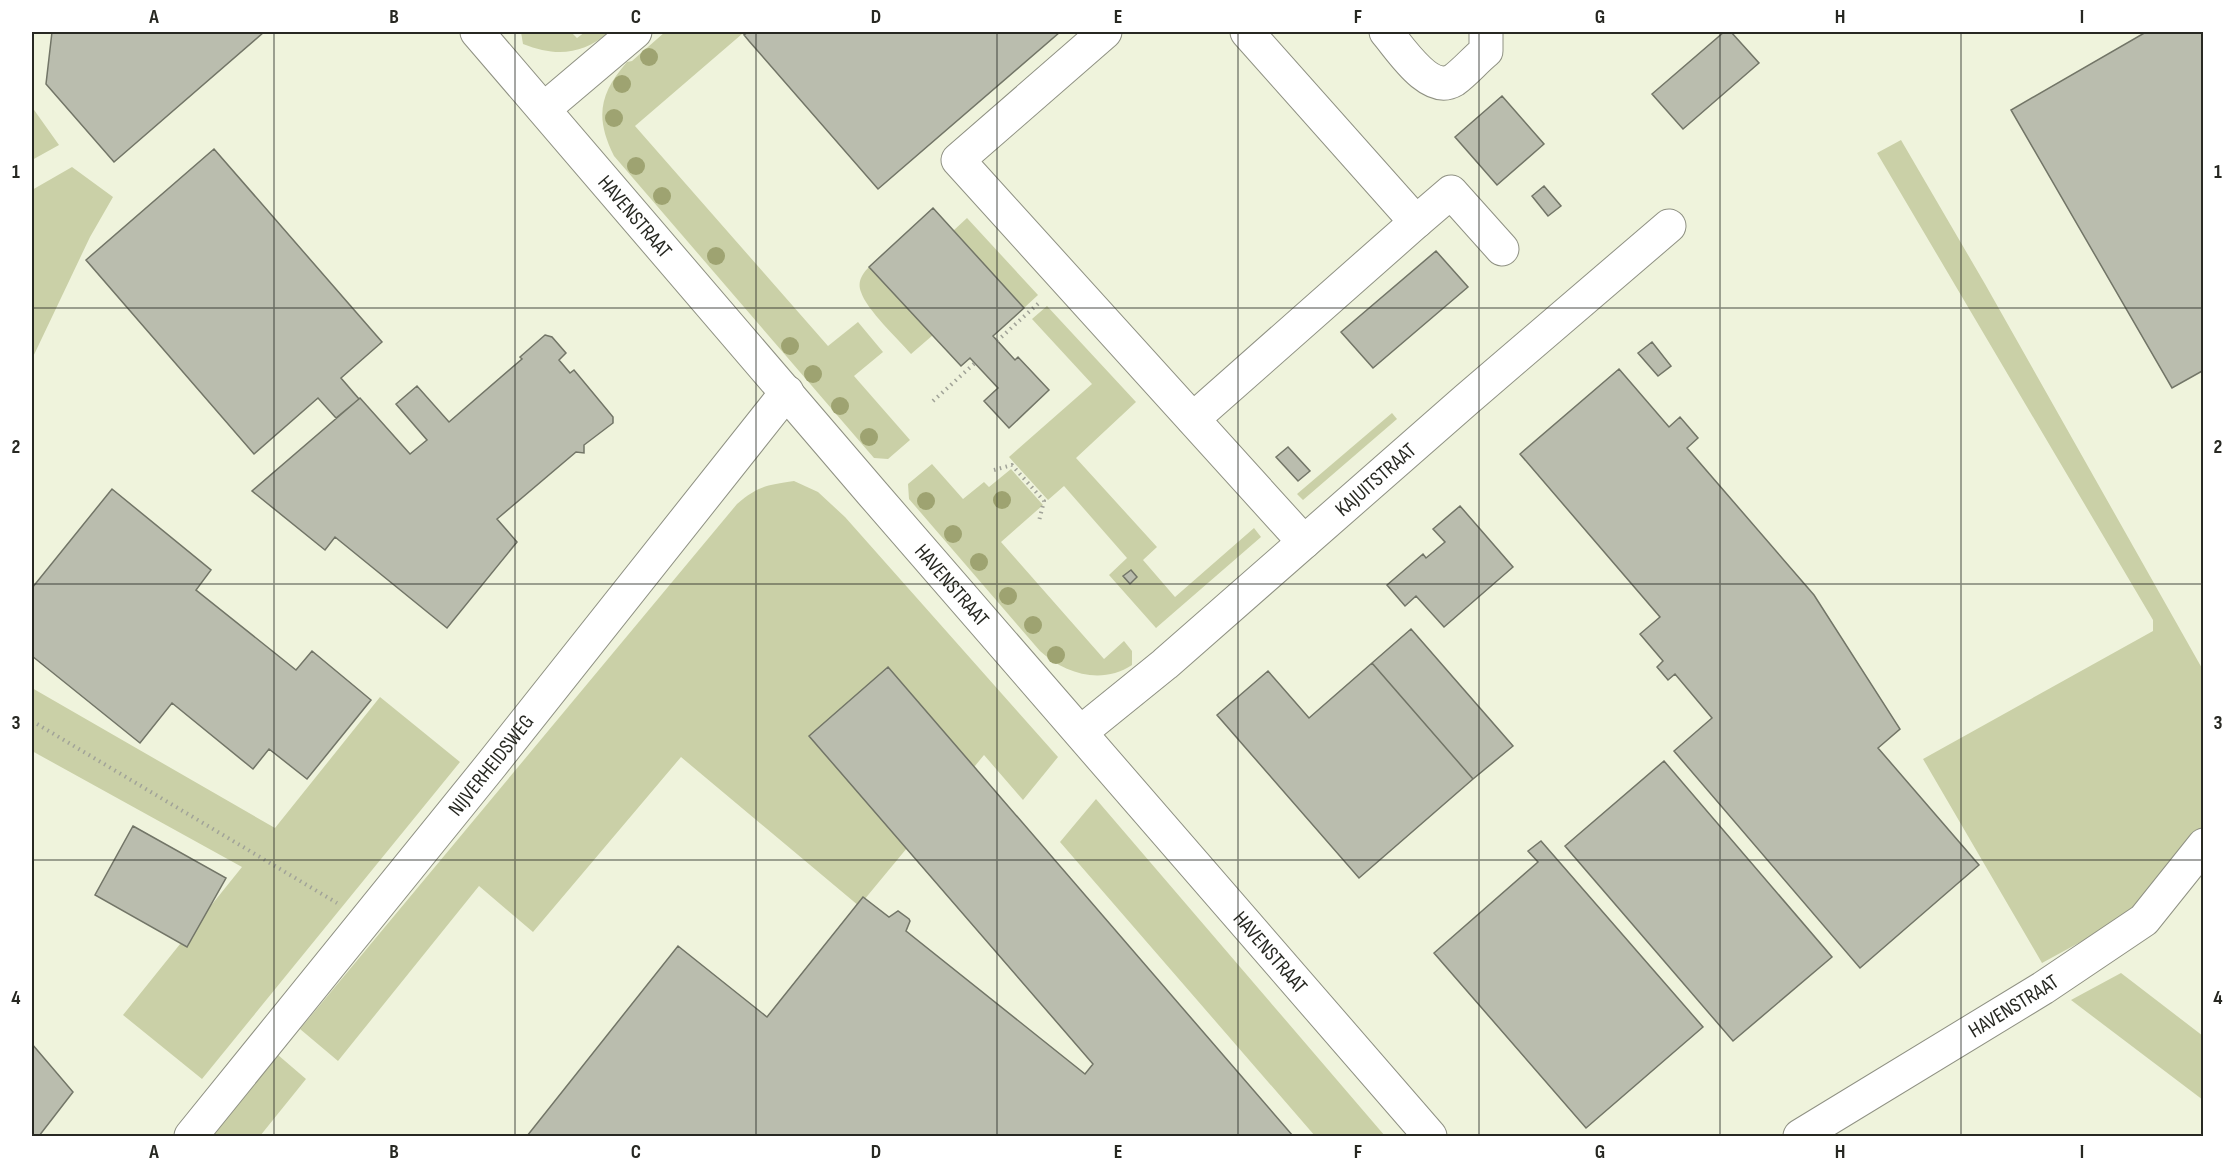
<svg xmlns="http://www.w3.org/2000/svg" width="2235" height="1168" font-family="'Sofia Sans Condensed',sans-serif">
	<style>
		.built { fill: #eff3dc }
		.green { fill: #cad0a7 }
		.building { fill: #babdae; stroke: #727567; stroke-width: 1.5 }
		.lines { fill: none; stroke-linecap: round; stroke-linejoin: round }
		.minor-casing { stroke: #8f9183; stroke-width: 35 }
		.path { stroke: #a1a398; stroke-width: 4; stroke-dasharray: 1.5 4.5; stroke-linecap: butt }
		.minor { stroke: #fff; stroke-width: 33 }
		.tree { fill: #9ea371 }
		.grid { fill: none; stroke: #272822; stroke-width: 1.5; stroke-opacity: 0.55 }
		.labels { text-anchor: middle; stroke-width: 5; stroke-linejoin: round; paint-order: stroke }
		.street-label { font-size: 21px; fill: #272822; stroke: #fff }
		.neatline { fill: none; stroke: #272822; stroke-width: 2 }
		.grid-label { font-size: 20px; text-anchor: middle; font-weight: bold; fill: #272822 }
	</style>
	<rect width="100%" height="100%" fill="#f8faeb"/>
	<path class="built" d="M32,32H2203V1136H32Z"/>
	<path class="green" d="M521,32H571L577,38L585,32H609C582,55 556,57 523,44Z
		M665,32H748L744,35L742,34L635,126L828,346L858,322L883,352L854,376L910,440L888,459L874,458L614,156C595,118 599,94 627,62L632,61Z
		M32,107L59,145L32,160Z
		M1901,140L1985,284L2203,670V840L2150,904L2042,963L1923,759L2153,631V620L1877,153Z
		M72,167L113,197L90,237L32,359V190Z
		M967,218L1038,295L1024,308L953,231Z
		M869,267L933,335L911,354C899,340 866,309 861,292C857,282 862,274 869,267Z
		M1047,306L1136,402L1076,458L1157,547L1143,560L1175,597L1254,528L1261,537L1156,628L1109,575L1127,558L1064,486L1048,500L1009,457L1092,384L1032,319Z
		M1392,413L1397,419L1303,500L1297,494Z
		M932,464L963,499L984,482L989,487L1011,469L1043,505L1001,542L1104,659L1124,641L1132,651V665C1102,685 1065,674 1040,651L909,499L908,484Z
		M794,481L818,492L845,517L1058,757L1023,800L984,755L859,906L681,757L533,932L479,886L338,1061L300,1029L737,504C758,486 767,485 794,481Z
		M32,688L275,828L380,697L460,762L202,1079L123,1015L242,867L32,751Z
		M1096,799L1385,1136H1315L1060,842Z
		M2121,973L2203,1036V1100L2071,1000Z
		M278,1055L306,1079L260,1136H212Z"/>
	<path class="building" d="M52,32H264L114,162L46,84Z
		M748,32H1060L878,189L749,41L744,35Z
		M1724,32H1731L1759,63L1683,129L1652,94Z
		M2146,32H2204V370L2172,388L2011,110Z
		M1502,96L1544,144L1497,185L1455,137Z
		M214,149L382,342L341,378L359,399L336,418L318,398L254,454L86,260Z
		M1544,186L1561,206L1548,216L1532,196Z
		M933,208L1024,308L993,336L1015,360L1018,357L1049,390L1009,428L984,401L998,388L970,358L961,366L869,267Z
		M1436,251L1468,287L1373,368L1341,332Z
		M545,335L552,337L566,353L559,360L570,373L574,370L613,417V423L584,445V453L576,452L497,519L517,542L447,628L335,537L325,550L252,491L360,398L410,454L427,440L396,404L417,386L449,422L522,359L520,357Z
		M1652,342L1671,366L1658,376L1638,353Z
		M1619,369L1669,427L1680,417L1698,438L1687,448L1814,595L1900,729L1878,748L1979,865L1860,968L1674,751L1712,718L1675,674L1668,680L1657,667L1663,661L1640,634L1660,617L1520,454Z
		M1288,447L1310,471L1298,481L1276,457Z
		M112,489L211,570L196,590L296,670L312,651L371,700L307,779L269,749L253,769L172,703L140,743L32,656V588Z
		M1460,506L1513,567L1444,627L1416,596L1405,606L1387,585L1423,554L1426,558L1445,542L1433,529Z
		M1131,570L1137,577L1130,584L1123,576Z
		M1411,629L1513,746L1473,779L1372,663Z
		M1372,663L1473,779L1359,878L1217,715L1268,671L1309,718Z
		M888,667L1293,1136H527L678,946L767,1017L863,897L889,917L898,911L909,919L910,921L906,931L1085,1074L1093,1064L809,736Z
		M1664,761L1832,957L1733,1041L1565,846Z
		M133,826L226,878L187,947L95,895Z
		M1541,841L1703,1027L1586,1128L1434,953L1538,862L1528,851Z
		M32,1044L73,1092L39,1136H32Z"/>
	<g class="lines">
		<defs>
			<g id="minor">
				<path id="s1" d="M477,32L873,494L1430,1136"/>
				<path d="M1105,32L958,160L1304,542"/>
				<path d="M1386,32C1400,48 1429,95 1454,80C1465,72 1475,60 1486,51V32"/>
				<path d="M544,109L635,32"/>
				<path d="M1416,222L1451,192L1502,249"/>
				<path d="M1193,419L1416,222L1247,32"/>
				<path id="s2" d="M1081,732L1165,664L1466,400L1669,226"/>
				<path id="s3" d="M191,1136L492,764L787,392"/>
				<path id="s4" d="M1800,1136L2043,988L2144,920L2204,845"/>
			</g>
		</defs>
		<use href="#minor" class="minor-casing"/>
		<path class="path" d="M997,341L1041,301
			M933,401L975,363
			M994,470L1012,465L1044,501L1039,521
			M32,721L337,903"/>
		<use href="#minor" class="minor"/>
	</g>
	<g class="tree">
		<circle cx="649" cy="57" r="9"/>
		<circle cx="622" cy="84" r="9"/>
		<circle cx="614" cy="118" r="9"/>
		<circle cx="636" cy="166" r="9"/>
		<circle cx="662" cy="196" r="9"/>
		<circle cx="716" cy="256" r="9"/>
		<circle cx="790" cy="346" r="9"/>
		<circle cx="813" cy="374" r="9"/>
		<circle cx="840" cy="406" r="9"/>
		<circle cx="869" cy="437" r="9"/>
		<circle cx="1002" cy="500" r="9"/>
		<circle cx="926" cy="501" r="9"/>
		<circle cx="953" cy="534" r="9"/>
		<circle cx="979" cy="562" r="9"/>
		<circle cx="1008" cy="596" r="9"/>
		<circle cx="1033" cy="625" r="9"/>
		<circle cx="1056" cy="655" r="9"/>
	</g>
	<path class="grid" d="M274,32V1136M515,32V1136M756,32V1136M997,32V1136M1238,32V1136M1479,32V1136M1720,32V1136M1961,32V1136M32,308H2204M32,584H2204M32,860H2204"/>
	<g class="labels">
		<g class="street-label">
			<text dy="7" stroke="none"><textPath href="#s1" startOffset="243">HAVENSTRAAT</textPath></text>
			<text dy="7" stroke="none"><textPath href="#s2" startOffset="388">KAJUITSTRAAT</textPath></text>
			<text dy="7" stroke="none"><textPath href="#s1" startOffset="729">HAVENSTRAAT</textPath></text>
			<text dy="7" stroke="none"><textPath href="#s3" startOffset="477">NIJVERHEIDSWEG</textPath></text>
			<text dy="7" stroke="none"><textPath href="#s1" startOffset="1215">HAVENSTRAAT</textPath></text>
			<text dy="7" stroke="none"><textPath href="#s4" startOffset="250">HAVENSTRAAT</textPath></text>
		</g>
	</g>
	<rect width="2235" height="1168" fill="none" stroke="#ffffff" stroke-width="66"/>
	<rect x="33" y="33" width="2169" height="1102" class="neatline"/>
	<g class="grid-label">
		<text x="154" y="23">A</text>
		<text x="394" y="23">B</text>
		<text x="636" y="23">C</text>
		<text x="876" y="23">D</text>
		<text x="1118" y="23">E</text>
		<text x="1358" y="23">F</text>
		<text x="1600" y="23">G</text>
		<text x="1840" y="23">H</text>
		<text x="2082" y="23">I</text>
		<text x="16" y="178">1</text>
		<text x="2218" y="178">1</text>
		<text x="16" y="453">2</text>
		<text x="2218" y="453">2</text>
		<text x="16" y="729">3</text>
		<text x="2218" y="729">3</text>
		<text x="16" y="1004">4</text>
		<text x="2218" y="1004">4</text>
		<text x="154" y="1158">A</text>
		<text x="394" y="1158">B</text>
		<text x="636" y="1158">C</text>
		<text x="876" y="1158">D</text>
		<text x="1118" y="1158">E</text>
		<text x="1358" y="1158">F</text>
		<text x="1600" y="1158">G</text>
		<text x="1840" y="1158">H</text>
		<text x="2082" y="1158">I</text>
	</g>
</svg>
